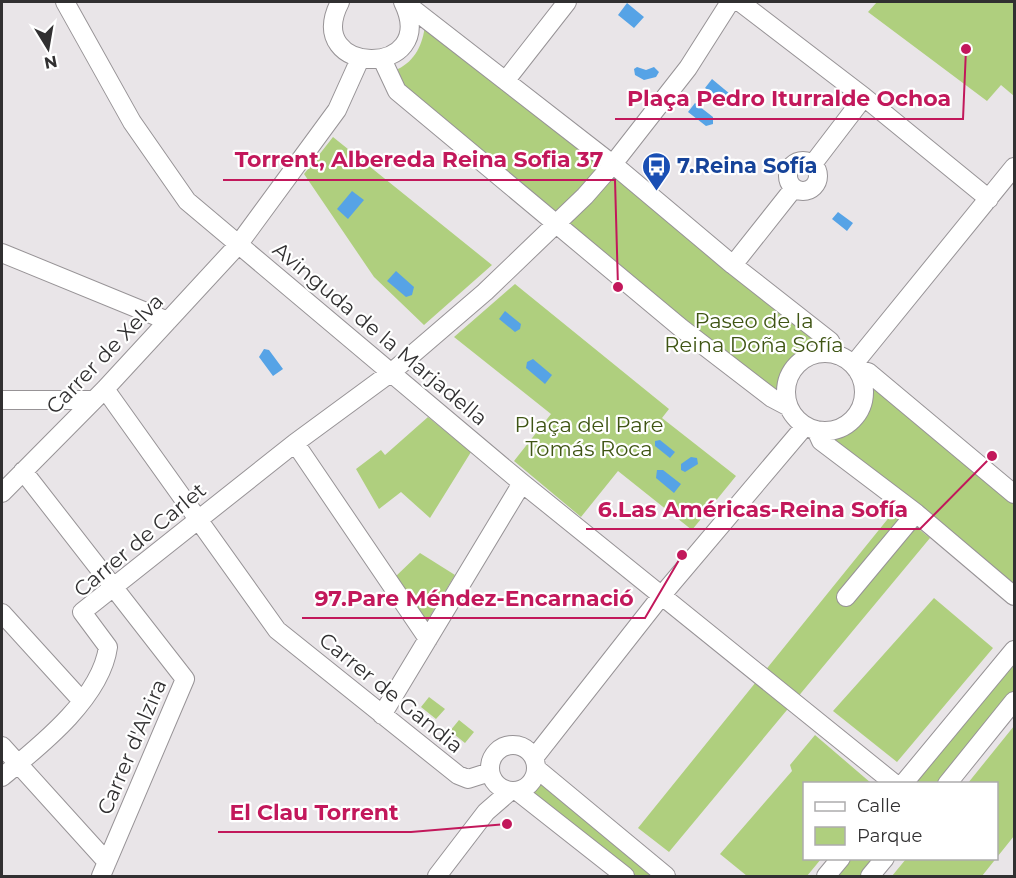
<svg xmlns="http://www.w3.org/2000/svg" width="1016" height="878" font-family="Montserrat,sans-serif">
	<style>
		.green { fill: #afcf7e }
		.water { fill: #56a3e6 }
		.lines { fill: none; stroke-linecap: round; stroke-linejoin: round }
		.minor-casing { stroke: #979396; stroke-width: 20 }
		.minor { stroke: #fff; stroke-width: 18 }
		.labels { text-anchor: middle; stroke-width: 4.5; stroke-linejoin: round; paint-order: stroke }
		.transit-label { font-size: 21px; font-weight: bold; fill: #164399; stroke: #fff; text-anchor: start }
		.park-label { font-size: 21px; fill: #3f5514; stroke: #fff }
		.street-label { font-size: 21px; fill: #313031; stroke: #fff }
		.leader { fill: none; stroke: #c2185b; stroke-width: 2 }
		.callout-dot { fill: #c2185b; stroke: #fff; stroke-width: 2 }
		.callout-label { font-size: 22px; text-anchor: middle; font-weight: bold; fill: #c2185b; stroke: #fff; stroke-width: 4.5; stroke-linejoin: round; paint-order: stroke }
	</style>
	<rect width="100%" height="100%" fill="#e9e5e8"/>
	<path class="green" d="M877,2H1014V96L1001,85L987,101L868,12Z
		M425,25L827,339C794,357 785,368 774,405L400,89L398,69C415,61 423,44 425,25Z
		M333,137L492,265L424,325L374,277L304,174Z
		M515,284L669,409L662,418L736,476L692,530L618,471L581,517L514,461L551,414L454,337Z
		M868,372L1014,494V596L816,437L844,430L866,409Z
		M428,417L471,452L430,518L401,492L379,509L356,469L381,450L385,455Z
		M895,510L930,538L669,852L638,828Z
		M420,553L455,575L426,623L395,577Z
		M934,598L993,648L897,762L833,711Z
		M1014,657V692L940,783L912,784Z
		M429,697L445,709L436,719L421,707Z
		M459,720L474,732L465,743L450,731Z
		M1014,726V836L982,876H892L906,859L996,858V784L968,783Z
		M815,735L871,783L804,784V858L821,859L807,876H747L720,854L792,771L790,765Z
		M537,769L668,876H625L517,791L528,786Z
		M851,859H879L865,876H836Z"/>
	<path class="water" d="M627,3L644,17L634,28L618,15Z
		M637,67L646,70L654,67L659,72L656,77L644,80L635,75L634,69Z
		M712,79L730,94V100L723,102L705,88Z
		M695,103L713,117V124L706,126L688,112Z
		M352,191L364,200L348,219L337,209Z
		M838,212L853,223L847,231L832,219Z
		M396,271L414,287L412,295L406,297L387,281Z
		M505,311L521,324L520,329L515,332L499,319Z
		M264,349L269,350L283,369L273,376L259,357Z
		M533,359L552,375L545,384L526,368L527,362Z
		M660,440L675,452L670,458L655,446V441Z
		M691,457L697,458L698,464L685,472L681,470V464Z
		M657,470H663L681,484L674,493L656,478Z"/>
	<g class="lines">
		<defs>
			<path id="minor" d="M65,2L132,122L187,201L522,483L895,784
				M340,2C301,77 441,79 403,2
				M404,2L620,170L733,265L830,341L837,355
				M740,2L864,97L989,199
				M382,59L397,91L681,328L772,398L789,407
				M506,80L567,2
				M788 176a15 15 0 1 1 30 0a15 15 0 1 1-30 0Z
				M812,165L864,97
				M2,253L168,321
				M733,265L794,188
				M786 392a39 39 0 1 1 78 0a39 39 0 1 1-78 0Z
				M853,365L1014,167
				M857,370L868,372L1014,494
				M105,389L277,630L458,775L468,779L490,772
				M2,400H93
				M816,430L821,441L916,513L1014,596
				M295,443L428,639
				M23,471L185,679L101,876
				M2,493L105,389L238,245L337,110L360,59
				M846,597L916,513
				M2,613L82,701
				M382,715L522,483
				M490 768a23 23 0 1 1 46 0a23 23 0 1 1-46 0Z
				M2,746L107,862
				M534,758L662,595L805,426
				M537,769L666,876
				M2,777C40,746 101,698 108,647L82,612L295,443L393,371L485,292L585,196L613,164L688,68L730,2
				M903,784L1014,650
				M947,784L1014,701
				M517,791L625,876
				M437,876L486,812L509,792
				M826,876L841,858
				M870,876L885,858"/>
		</defs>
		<use href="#minor" class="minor-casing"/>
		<use href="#minor" class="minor"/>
	</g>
	<defs>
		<symbol id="bus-pin" viewBox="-11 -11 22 30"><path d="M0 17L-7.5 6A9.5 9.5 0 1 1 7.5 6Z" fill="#1a4fb4" stroke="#fff"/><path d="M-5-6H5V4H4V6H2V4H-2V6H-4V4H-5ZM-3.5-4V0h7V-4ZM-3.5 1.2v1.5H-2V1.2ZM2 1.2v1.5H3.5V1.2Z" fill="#fff"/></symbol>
	</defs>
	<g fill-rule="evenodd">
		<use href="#bus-pin" x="640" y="150" width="33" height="45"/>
	</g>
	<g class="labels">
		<g class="transit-label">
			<text x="677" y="173">7.Reina Sofía</text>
		</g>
		<g class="park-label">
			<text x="754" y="328">Paseo de la<tspan x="754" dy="24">Reina Doña Sofía</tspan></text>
			<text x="589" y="432">Plaça del Pare<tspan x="589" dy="24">Tomás Roca</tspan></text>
		</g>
		<g class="street-label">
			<text transform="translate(380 334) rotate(40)" y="7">Avinguda de la Marjadella</text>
			<text transform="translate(105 354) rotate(-46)" y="7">Carrer de Xelva</text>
			<text transform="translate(140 540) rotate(-40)" y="7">Carrer de Carlet</text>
			<text transform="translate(391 693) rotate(39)" y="7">Carrer de Gandia</text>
			<text transform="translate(132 747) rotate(-67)" y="7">Carrer d'Alzira</text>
		</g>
	</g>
	<path class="leader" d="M966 49L963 119H615M618 287L615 180H223M992 456L920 529H586M682 555L645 618H302M507 824L411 832H218"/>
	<g class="callout-dot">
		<circle cx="966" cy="49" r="6"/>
		<circle cx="618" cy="287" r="6"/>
		<circle cx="992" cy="456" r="6"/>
		<circle cx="682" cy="555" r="6"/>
		<circle cx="507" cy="824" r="6"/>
	</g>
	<g class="callout-label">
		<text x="789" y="106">Plaça Pedro Iturralde Ochoa</text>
		<text x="419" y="167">Torrent, Albereda Reina Sofia 37</text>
		<text x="753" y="517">6.Las Américas-Reina Sofía</text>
		<text x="474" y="606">97.Pare Méndez-Encarnació</text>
		<text x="314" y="820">El Clau Torrent</text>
	</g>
	<rect width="1016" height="878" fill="none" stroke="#313031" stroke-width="6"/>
	<rect x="803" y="782" width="195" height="78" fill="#ffffff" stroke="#adacad" stroke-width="1.5"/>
	<rect x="815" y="802" width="30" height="9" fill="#ffffff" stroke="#adacad" stroke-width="1.5"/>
	<text x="857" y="812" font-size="18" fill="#313031">Calle</text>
	<rect x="815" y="827" width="30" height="18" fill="#afcf7e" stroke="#adacad" stroke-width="1.5"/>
	<text x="857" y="842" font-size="18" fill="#313031">Parque</text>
	<g transform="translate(48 48) rotate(169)" stroke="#ffffff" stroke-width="4.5" paint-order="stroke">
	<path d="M0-4.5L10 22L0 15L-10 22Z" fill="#313031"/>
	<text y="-9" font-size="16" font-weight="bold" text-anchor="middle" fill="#313031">N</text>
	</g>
</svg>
